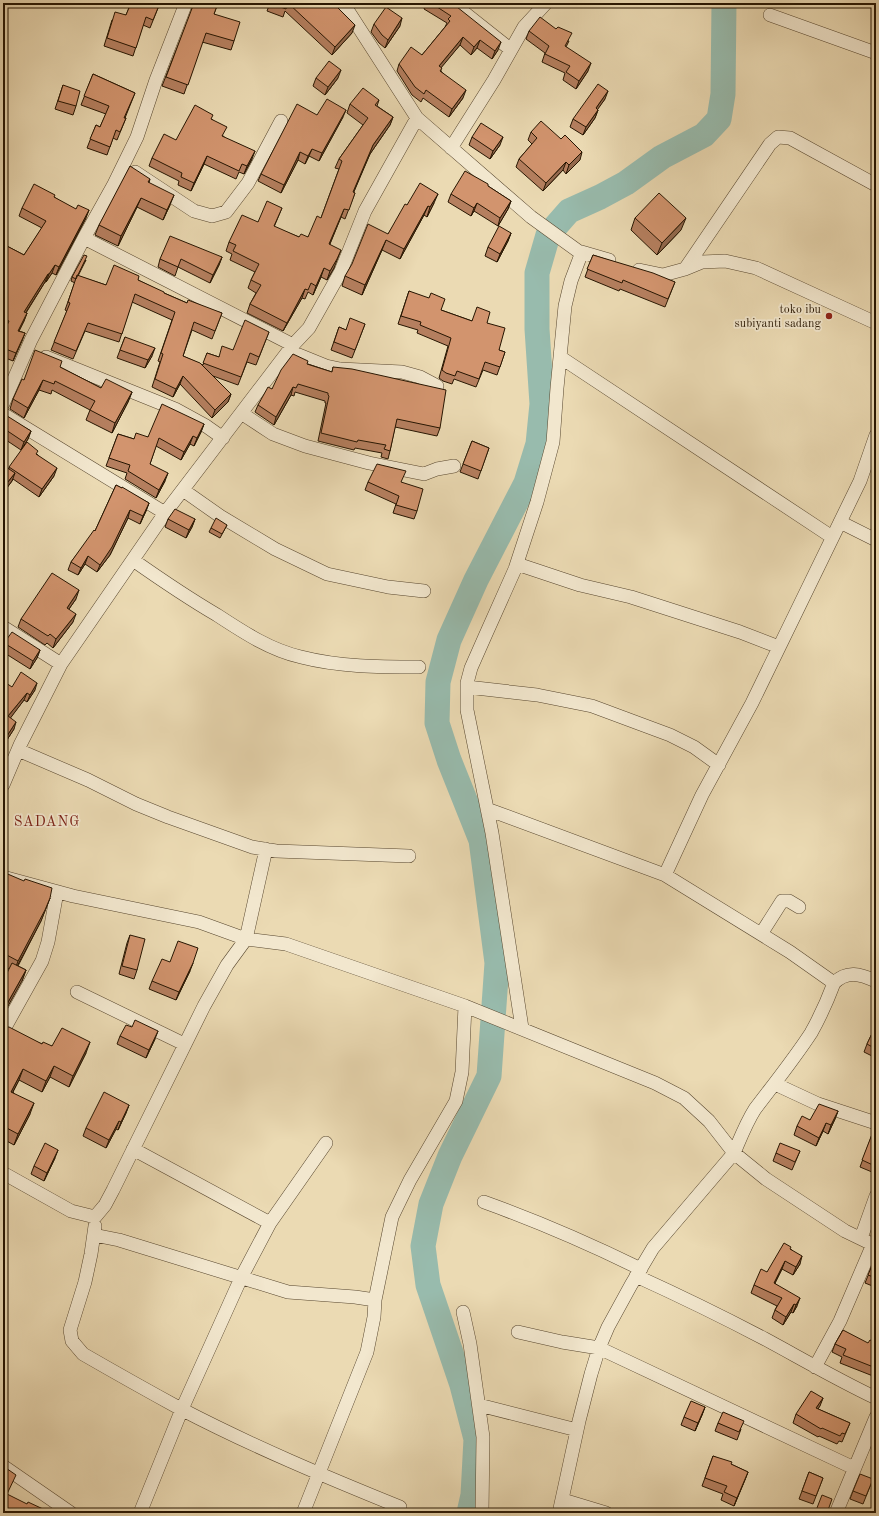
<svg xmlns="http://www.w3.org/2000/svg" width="879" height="1516" font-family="'Old Standard TT',serif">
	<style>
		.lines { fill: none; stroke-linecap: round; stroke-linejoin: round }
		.river { stroke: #98bbad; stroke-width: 25 }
		.street-casing { stroke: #57462e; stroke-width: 14 }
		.street { stroke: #f2e7ce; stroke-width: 13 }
		.wall { fill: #b57f5f; stroke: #261501 }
		.shaded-wall { fill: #93684d; stroke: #261501 }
		.building { fill: #d2946e; stroke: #261501 }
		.poi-dot { fill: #8f2418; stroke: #f2e7ce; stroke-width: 1.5 }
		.labels { text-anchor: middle; stroke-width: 3.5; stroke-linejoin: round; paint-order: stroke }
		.poi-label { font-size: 12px; fill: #261501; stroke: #f2e7ce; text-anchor: end }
		.quarter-label { font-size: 14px; letter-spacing: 1px; fill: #7a1f14; stroke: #f2e7ce }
	</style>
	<rect width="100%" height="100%" fill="#ebdab3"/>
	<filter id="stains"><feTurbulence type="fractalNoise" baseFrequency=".005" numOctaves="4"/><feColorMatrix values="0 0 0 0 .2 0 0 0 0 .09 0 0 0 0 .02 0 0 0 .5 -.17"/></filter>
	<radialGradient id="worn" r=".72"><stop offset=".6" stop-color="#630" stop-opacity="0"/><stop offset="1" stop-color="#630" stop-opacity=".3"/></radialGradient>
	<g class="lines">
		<path class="river" d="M469,1513L473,1495L476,1439L462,1385L428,1285L423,1246L431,1204L450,1156L489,1076L497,963L481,840L449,760L437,723L438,682L449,640L476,580L526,483L538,444L542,404L537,329V273L548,235L569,211L600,197L626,183L662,157L704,135L719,119L723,94L724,3"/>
		<defs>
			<path id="street" d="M343,3L417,118L531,217L578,251L609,260
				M452,3L510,49
				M770,15L876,53
				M451,148L494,80L524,27L546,3
				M135,172L194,211L212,216L226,212L248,183L281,121
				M84,238L293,345L309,328L341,271L365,211L417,118
				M685,269L770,144L778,137L790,138L876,185
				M639,270L663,275L685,269L702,262L725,261L756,268L876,323
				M289,351L326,366L340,369L402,372L420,377L437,386
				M46,357L175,409L206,426L223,438
				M560,357L832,537
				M3,404L31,340L84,238L113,186L137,137L156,80L186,3
				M241,413L273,434L305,446L369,463L424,474L437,469L454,466
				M3,414L165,513L293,345
				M183,490L220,516L275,549L327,574L388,587L424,591
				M840,522L876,540
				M133,560C160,579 188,598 217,615C243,632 270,650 301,657C340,667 379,667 419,667
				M517,564L580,585L631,597L740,632L779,647
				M3,627L61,664L20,745L3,785
				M61,664L165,513
				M467,687L537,695L592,706L670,735L694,747L719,765
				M18,750L88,780L136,804L168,817L252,847L276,851L409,856
				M487,809L665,875
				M3,877L73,896L199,922L246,939L266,849
				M761,934L782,901H789L799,907
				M834,983C847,970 860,974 876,981
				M77,992L184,1044
				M522,1028L492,833L467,710V683L471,668L486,634L515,569L537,502L553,442L557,388L565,306L571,281L582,252
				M3,1031L42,961L48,942L57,892
				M775,1084L818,1104L876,1123
				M133,1149L270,1223
				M3,1173L71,1211L95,1217L105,1205L113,1190L204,1006L227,965L246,939L286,944L465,1006L655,1083L684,1098L709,1121L734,1153L766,1179L845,1231L876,1246
				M484,1202C537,1221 590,1244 641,1269
				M95,1226L91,1254L85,1282L70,1330L72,1341L83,1354C116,1373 148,1391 181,1409C252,1446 326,1477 400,1507L397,1513
				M94,1235L119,1240L288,1292L355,1297L375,1300L374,1317L367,1352L303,1513
				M861,1238L876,1196
				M636,1276C680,1296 723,1317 765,1339C802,1359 838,1380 876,1398
				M375,1300L392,1217L410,1180L456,1101L462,1072L465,1006
				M463,1312L470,1344L483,1437L482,1513
				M518,1332L562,1342L599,1348L854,1468
				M815,1367L840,1321L873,1244
				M479,1405L577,1430
				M3,1466L71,1513
				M563,1500L606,1513
				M140,1513L182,1409L241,1278L270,1223L326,1143
				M559,1513L579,1421L591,1374L599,1348L608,1327L631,1285L653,1248L734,1153C740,1139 746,1123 755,1109C774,1084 794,1059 811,1033C820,1017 828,999 834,983L790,952L665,875L702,795L752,703L860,481L876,435
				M836,1513L876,1417"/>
		</defs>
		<use href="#street" class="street-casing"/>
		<use href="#street" class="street"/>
	</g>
	<path class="wall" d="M131,3H162V4L160,3L150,28L143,25L133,56L104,46L112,20L126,15Z
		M194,3H218L214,14L234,41L231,50L202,42L184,94L162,86L194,5Z
		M270,3H333L352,33L332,55L285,11L283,17L267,11Z
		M426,3H452L498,50L492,59L477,48L471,55L460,45L441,67V71L463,98L449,117L423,98L421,102L412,95L397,71L399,64L422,55L445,27L447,23L424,9Z
		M374,24L400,26L385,48L379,43L371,32Z
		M529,31L569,41L566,47L588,71L576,89L563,80L565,73L542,62L545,53L526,39Z
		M93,74L135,93L125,118H126L117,140L113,138L107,155L87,148L96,125L100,127L106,114L81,105Z
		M316,78H338L325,95L313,86Z
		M63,85L76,106L73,115L55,109Z
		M605,99L597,109L598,110L595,118L583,135L570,127L573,119Z
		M379,100L377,106L393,117L390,125L370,154L353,192L355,193L345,219L341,217L330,244L334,268L327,280L321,277L313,295L308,292L305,299L302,298L283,331L247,313L250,304L256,293L248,288L251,280L255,272L230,260L232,254L226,251L229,242L258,222L282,208L274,227L299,237H308L321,218L339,169L335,168L339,159L363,125L347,113L350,104Z
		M317,115L343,117L319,161L309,156L305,164L298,160L281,193L258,181L261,174Z
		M212,119L223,136L252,159L244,174L239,172L236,179L204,164L191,191L178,185L179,181L149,166L152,158L176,140Z
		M531,132L580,160L566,174L563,170L543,191L516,167L519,159L532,144L528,140Z
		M472,137L500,145L490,159L469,145Z
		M150,179L149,183L170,205L163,220L137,207L118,246L95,235L99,225Z
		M488,186L511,201L508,209L498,226L474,211L471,216L448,202L451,194Z
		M54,197L86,218L56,275L52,273L46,282H45L26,313H27L24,321L19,331L25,333L13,361L3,357V334L5,329L3,327V244L24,255L42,228L19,216L22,208Z
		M434,203L427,217L424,215L400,259L382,250L362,295L342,286L345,276L388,234L407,205Z
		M635,218L681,230L657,255L631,230Z
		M511,233L508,241L497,262L485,256L488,247Z
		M593,255L675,282L665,307L620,289L619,291L585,277Z
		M222,257L219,265L210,283L178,267L175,276L158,267L160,259Z
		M86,260L78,276L106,285L138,280L164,293L187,303L222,313L212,339L192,330L183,356L203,365L207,353L219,357L269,332L256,365L247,362L238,385L213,376L231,394L228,402L212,418L180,384L173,397L152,387L160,362L158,361L172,320L132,302L119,342L85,331L73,359L51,350L67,311L65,310L75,282V283L71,281L72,277Z
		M409,291L441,310L472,321L487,323L499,350L505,352L497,375L483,370L476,387L454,379L452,384L443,381L439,378L448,346L417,333L418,330L398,324Z
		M365,324L352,358L331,350L339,327L346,330Z
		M125,337L152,356L145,368L117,358Z
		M308,364L332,372L333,367L440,428L437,436L395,427L390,451L388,459L381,457L382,453L355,448L354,450L318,441L326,403H325V401L295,392L294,396L291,395L274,425L255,412L258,405L272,389Z
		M60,367L101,388L132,392L128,402L112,433L86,420L90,410L52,390L51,394L39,390L24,418L10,409L13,399L24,380Z
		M3,415L31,431L28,439L21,450L3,438Z
		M204,424L201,432L194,446L190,444L181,460L156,446L150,464L165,481L156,498L125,479L127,473L106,466L118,434L134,439L148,437Z
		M472,441L489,448L478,479L460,472Z
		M37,454L54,476L39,497L13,479L12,481L3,493V465L9,469V467Z
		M368,482L401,483L417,511L414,519L393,513L396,504L365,490Z
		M116,485L149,503L146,511L140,524L128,518L110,555L97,572L85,564L78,575L68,570L71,562L95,531Z
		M168,519H195L192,527L186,538L165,527Z
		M227,525L220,538L209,532L211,528Z
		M76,599L69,609L73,622L53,648L47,643L45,645L18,627L21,619Z
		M4,643L40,650L37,658L30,669L3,652V646Z
		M12,687L35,690L27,702L24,700L10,718L14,729L3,746Z
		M3,872L50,898L41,921L18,966L26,970L22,981L9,969L3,966Z
		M130,935L137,970L134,979L119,974L127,943Z
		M190,971L176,1000L149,989L152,981Z
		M876,1025V1058L864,1052L867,1044Z
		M3,1027L42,1044L86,1053L69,1087L50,1077L42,1092L19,1080L13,1092L30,1114L14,1145L3,1139Z
		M120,1036L155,1039L146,1058L117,1044Z
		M129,1105L126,1113L118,1130L116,1129L106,1148L83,1136L86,1128Z
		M838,1111L835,1119L828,1134L823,1131L816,1146L794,1135L797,1126L810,1120Z
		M876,1124V1164L872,1172L860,1167Z
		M800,1151L792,1170L773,1161L776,1153Z
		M55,1158L44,1181L31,1174L34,1166Z
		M791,1249L800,1264L793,1275L782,1269L775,1283L797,1306L793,1313L791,1312L783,1325L772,1318L775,1310L777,1306L751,1293L754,1285Z
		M876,1256V1284L875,1287L865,1283Z
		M843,1330L876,1367L873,1376L840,1363L842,1357L832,1352L835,1344Z
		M823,1398L818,1409L850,1423L842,1442L839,1441L837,1444L819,1436L818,1437L793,1423L796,1414Z
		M705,1407L702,1415L695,1431L681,1425L684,1417Z
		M718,1423L741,1429L737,1440L715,1431Z
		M713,1456L748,1472L734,1506L721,1500L723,1494L702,1486Z
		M809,1472L823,1478L813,1504L799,1499Z
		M873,1479L863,1504L850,1499L853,1491Z"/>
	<path class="shaded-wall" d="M402,18L400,26L385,48L388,40Z
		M355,25L352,33L332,55L335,47Z
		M463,37L460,45L436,74L439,66Z
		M480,40L477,48L471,55L474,47Z
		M501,42L498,50L492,59L495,51Z
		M591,63L588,71L576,89L579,81Z
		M341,70L338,78L325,95L328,87Z
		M466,90L463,98L449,117L452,109Z
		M608,91L605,99L593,116L596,108Z
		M346,110L343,117L319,161L322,153Z
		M598,110L595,118L583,135L586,127Z
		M393,117L390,125L370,154L350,201L373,145Z
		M503,137L500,145L490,159L493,151Z
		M312,149L309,156L305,164L308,156Z
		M255,151L252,159L244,174L247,166Z
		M300,152L298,160L281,193L284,185Z
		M582,152L580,160L566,174L569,165Z
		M207,156L204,164L191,191L194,183Z
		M566,162L563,170L543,191L546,183Z
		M438,194L434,203L427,217L430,207Z
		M174,195L170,205L163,220L167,210Z
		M141,198L137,207L118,246L121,236Z
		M511,201L508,209L498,226L500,218Z
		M477,203L474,211L471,216L474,208Z
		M428,206L424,215L400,259L404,249Z
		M344,209L341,217L326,253L329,244Z
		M89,210L86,218L56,275L59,267Z
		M686,218L681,230L657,255L662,243Z
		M511,233L508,241L497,262L500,254Z
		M386,240L382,250L362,295L365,285Z
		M341,250L334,268L327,280L330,271Z
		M222,257L219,265L210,283L213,275Z
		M55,265L52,273L46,282L49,274Z
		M324,268L321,277L313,295L316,286Z
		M48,274L45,282L21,320L24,312Z
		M305,289L302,298L283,331L287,323Z
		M27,313L24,321L15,339L18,331Z
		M25,333L22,341L13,361L16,353Z
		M155,348L152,356L145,368L148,360Z
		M183,376L180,384L173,397L176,389Z
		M43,380L39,390L24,418L28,408Z
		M293,387L291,395L274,425L276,417Z
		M132,392L128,402L112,433L115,423Z
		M231,394L228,402L212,418L215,410Z
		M204,424L201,432L194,446L197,438Z
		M31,431L28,439L21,450L24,442Z
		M193,436L190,444L181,460L184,452Z
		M57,468L54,476L39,497L42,489Z
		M15,473L12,481L3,493V488Z
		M168,473L165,481L156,498L159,490Z
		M149,503L146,511L140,524L143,516Z
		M130,510L128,518L110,555L97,572L100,565Z
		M195,519L192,527L186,538L189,530Z
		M88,556L85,564L78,575L81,568Z
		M79,590L76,599L64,616L67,608Z
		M76,614L73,622L53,648L56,639Z
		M40,650L37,658L30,669L33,661Z
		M37,683L35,690L27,702L30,695Z
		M27,693L24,700L6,724L8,716Z
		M16,722L14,729L3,746V742Z
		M50,898L41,921L14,972L18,961Z
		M193,963L190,971L176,1000L179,992Z
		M26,970L22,981L3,1015V1011Z
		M158,1031L155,1039L146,1058L149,1050Z
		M90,1042L86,1053L69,1087L73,1076Z
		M54,1066L50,1077L42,1092L46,1081Z
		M23,1069L19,1080L7,1103L11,1092Z
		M34,1103L30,1114L14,1145L18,1134Z
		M129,1105L126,1113L118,1130L121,1122Z
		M838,1111L835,1119L828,1134L831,1125Z
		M119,1121L116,1129L106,1148L109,1140Z
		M826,1123L823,1131L816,1146L819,1138Z
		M58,1150L55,1158L44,1181L47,1173Z
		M802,1256L800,1264L793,1275L796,1267Z
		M785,1261L782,1269L771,1291L774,1283Z
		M800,1298L797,1306L793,1313L796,1305Z
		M794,1304L791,1312L783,1325L786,1317Z
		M823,1398L820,1406L813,1416L816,1408Z
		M705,1407L702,1415L695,1431L698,1423Z
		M748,1472L745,1480L734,1506L737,1498Z"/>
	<path class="building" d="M131,3H160L153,20L146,17L136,48L107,38L115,12L126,15Z
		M194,3H218L214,14L240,22L234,41L206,33L188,85L166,77Z
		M270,3H288L286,9Z
		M288,3H333L355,25L335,47Z
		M431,3H452L501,42L495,51L480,40L474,47L463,37L439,66L442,68L440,71L466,90L452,109L426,90L424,94L415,87L399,64L411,47L422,55L450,21L448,19L451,16Z
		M386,7L402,18L388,40L382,35L374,24Z
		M540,17L556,29L558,27L572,33L565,46L591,63L579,81L566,72L570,66L545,54L549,46L529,31Z
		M329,61L341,70L328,87L316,78Z
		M93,74L135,93L124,118H126L120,132L116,130L110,147L90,139L96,125L100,127L109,106L84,96Z
		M598,84L608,91L596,108L598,110L586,127L573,119Z
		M63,85L80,91L76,106L58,101Z
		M363,88L379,100L375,105L393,117L373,145L353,192L355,193L349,210L344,209L329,244L341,250L337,259L330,271L324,268L316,286L311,283L308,290L305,289L287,323L250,304L261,285L251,280L259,264L233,251L236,245L229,242L242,215L258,222L267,201L282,208L274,226L299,237L301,234L308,237L317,216L321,218L342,161L339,159L368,118L350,104Z
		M327,99L346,110L322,153L312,149L308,156L300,152L284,185L261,174L297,104L317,115Z
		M195,105L213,115L211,119L227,127L222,136L255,151L247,166L242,164L239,171L207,156L194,183L181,177L182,173L152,158L164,134L176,140Z
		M541,121L561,139L565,135L582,152L569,165L566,162L546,183L519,159L537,138L531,132Z
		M481,123L503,137L493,151L472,137Z
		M130,166L150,179L148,182L174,195L167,210L141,198L121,236L99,225Z
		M465,171L488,184V186L511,201L500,218L477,203L474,208L451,194Z
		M420,183L438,194L430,207L428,206L404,249L386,240L365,285L345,276L352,264L368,224L388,234L405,204L407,205Z
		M34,184L55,195L54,197L76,209L78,205L89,210L59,267L55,265L49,274H48L24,312L27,313L18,331L25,333L16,353L3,348V334L9,321L3,318V244L24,255L46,221L22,208Z
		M659,193L686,218L662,243L635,218Z
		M499,226L511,233L500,254L488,247Z
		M170,236L222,257L213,275L181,259L178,267L160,259Z
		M84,255L87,256L76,279L72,277Z
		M593,255L653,273L675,282L668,299L623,280L622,283L587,269Z
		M114,265L139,276L138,280L164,292V293L187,303L188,300L222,313L215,331L194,322L183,356L200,363L231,394L215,410L183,376L176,389L155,379L163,354L161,353L175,312L135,294L122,334L88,323L76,351L54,342L70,303L68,302L77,275L106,285Z
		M409,291L429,298L431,293L445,299L441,310L472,321L477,307L490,312L487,323L505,328L499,350L505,352L500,367L485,362L479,379L457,371L455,376L446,373L442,370L451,338L420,325L421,322L401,316Z
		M350,318L365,324L355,350L334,342L339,327L346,330Z
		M245,320L269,332L259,357L250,353L241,377L203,363L207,353L219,357L222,346L233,350Z
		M125,337L155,348L148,360L120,350Z
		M35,350L62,361L60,367L101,388L106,379L132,392L115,423L90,410L95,401L55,381L54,384L43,380L28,408L13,399L22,379L24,380Z
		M293,354L308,361L307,364L332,372L333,367L352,369L446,390L440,428L397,419L390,451L384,449L386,445L358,440L357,442L321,433L329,396L328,395V393L298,384L296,388L293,387L276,417L258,405L268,387L272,389L281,370Z
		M162,404L204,424L197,438L193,436L184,452L159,438L150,464L168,473L159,490L128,471L130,465L109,458L118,434L134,439L136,433L148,437Z
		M4,414L31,431L24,442L3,428V415Z
		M472,441L489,448L481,471L463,464Z
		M27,442L38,451L36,454L57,468L42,489L9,467Z
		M377,464L406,471L401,482L423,489L417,511L396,505L399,496L368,482Z
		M3,465L15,473L3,488Z
		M116,485L122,488V487L149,503L143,516L130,510L112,547L100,565L88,556L81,568L71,562L94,530L95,531Z
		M175,509L195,519L189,530L168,519Z
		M216,518L227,525L222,534L211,528Z
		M52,573L79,590L67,608L76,614L56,639L50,634L48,636L21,619Z
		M12,632L40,650L33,661L4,643Z
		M21,672L37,683L30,695L27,693L8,716L16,722L3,742V681L12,687Z
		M3,872L24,881L25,879L52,888L50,898L45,910L18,961L3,953Z
		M130,935L145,939L137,970L122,966Z
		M178,941L198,948L193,963L179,992L152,981L162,959L170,962Z
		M12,963L26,970L3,1011V981Z
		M135,1020L158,1031L149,1050L120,1036L126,1025L132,1027Z
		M876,1025V1049L867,1044Z
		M3,1027H9L42,1044L43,1042L52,1046L62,1028L90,1042L73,1076L54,1066L46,1081L23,1069L11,1092L34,1103L18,1134L3,1126Z
		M104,1092L129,1105L121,1122L119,1121L109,1140L86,1128Z
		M819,1104L838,1111L831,1125L826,1123L819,1138L797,1126L802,1116L810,1120Z
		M876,1124V1163L875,1166L862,1160Z
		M45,1143L58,1150L47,1173L34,1166Z
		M780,1143L800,1151L795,1162L776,1153Z
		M784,1243L791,1247L790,1249L802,1256L796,1267L785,1261L774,1283L800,1298L796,1305L794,1304L786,1317L775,1310L782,1298L754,1285L761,1269L767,1272Z
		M876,1256V1278L868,1275Z
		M843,1330L868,1343L870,1340L876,1342V1368L843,1355L846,1349L835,1344Z
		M811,1391L823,1398L816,1408L850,1423L845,1434L842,1433L840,1436L822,1428L821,1429L796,1414Z
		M691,1401L705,1407L698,1423L684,1417Z
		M723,1412L744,1421L739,1432L718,1423Z
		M713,1456L732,1462L731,1464L748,1472L737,1498L724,1492L727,1486L705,1478Z
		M3,1466L16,1475L7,1494L27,1504L28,1502L43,1509L41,1513H3L4,1511L3,1510Z
		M809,1472L823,1478L816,1496L802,1491Z
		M860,1474L873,1479L866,1496L853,1491Z
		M822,1495L832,1499L827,1513H815Z"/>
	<circle class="poi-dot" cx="829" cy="316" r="4"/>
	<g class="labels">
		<g class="poi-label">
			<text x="821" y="313">toko ibu<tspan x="821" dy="14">subiyanti sadang</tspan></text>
		</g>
		<g class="quarter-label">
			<text x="47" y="826">SADANG</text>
		</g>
	</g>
	<rect width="879" height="1516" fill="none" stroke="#ebdab3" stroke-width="16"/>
	<rect x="4" y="4" width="871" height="1508" fill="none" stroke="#261501" stroke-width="2"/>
	<rect x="8" y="8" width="863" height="1500" fill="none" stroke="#261501"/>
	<rect width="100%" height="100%" filter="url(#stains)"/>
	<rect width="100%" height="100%" fill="url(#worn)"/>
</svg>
